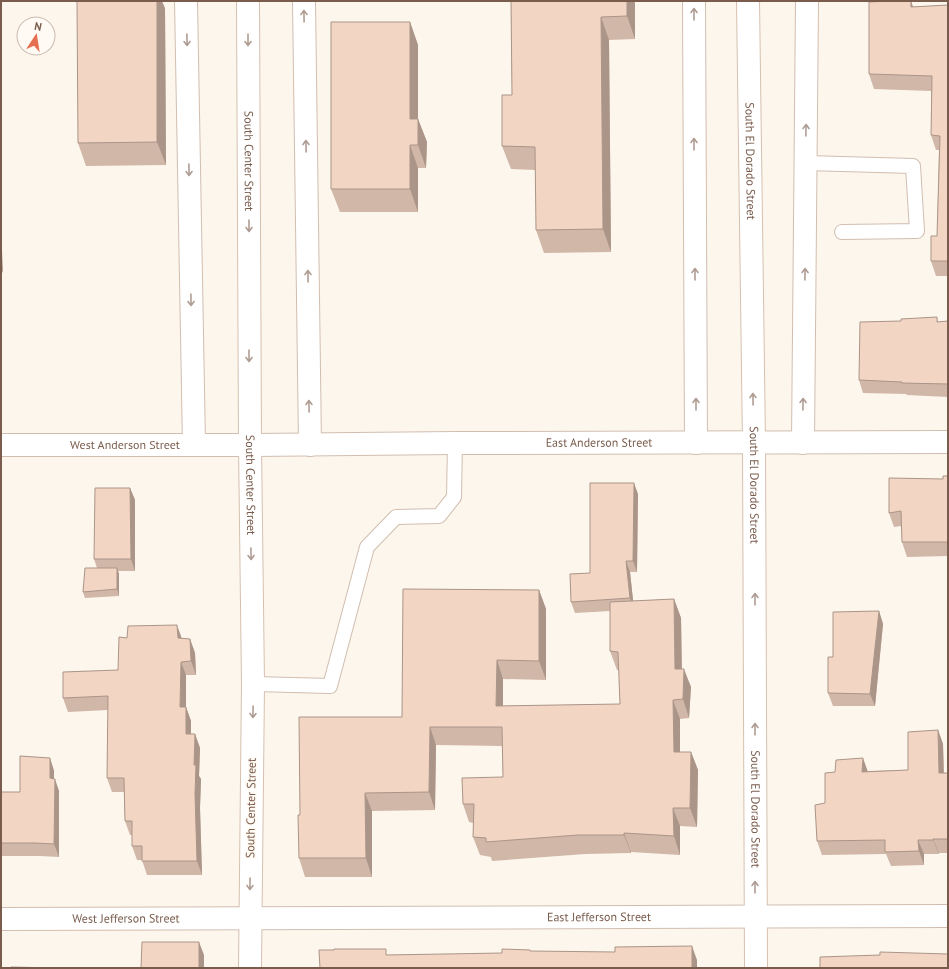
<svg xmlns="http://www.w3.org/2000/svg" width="949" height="969" font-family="'PT Sans',sans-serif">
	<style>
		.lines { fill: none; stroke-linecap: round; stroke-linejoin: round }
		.service-casing { stroke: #d1beb0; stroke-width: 16 }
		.minor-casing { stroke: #d1beb0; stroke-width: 24 }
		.secondary-casing { stroke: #d6c0b0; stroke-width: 24 }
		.service { stroke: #fff; stroke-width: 14 }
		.minor { stroke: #fff; stroke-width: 22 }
		.secondary { stroke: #fff; stroke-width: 22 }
		.wall { fill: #d1b7a8 }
		.shaded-wall { fill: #aa9588 }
		.building { fill: #f3d5c3; stroke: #aa9588 }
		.oneway { stroke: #af9d94 }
		.labels { text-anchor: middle; stroke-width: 3; stroke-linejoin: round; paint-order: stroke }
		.street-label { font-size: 12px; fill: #7a5c4d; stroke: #fffaf3 }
	</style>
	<rect width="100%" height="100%" fill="#fdf6ec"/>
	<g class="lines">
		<defs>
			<path id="service" d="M806,163L913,166L917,231L842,232
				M253,684L330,686L367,547L396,517L439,516L454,497L455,443"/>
			<g id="minor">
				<path d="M186,1L194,445"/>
				<path d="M304,1L310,445"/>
				<path d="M694,1L696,443"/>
				<path d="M803,443L807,1"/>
				<path id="s1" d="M1,445H250L455,443L948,442"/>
				<path id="s2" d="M1,919L948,916"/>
			</g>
			<g id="secondary">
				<path id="s3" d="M248,1L250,445L253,684L250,968"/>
				<path id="s4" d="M748,1L754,443L756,968"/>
			</g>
		</defs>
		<use href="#service" class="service-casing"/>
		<use href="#minor" class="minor-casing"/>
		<use href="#secondary" class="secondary-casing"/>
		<use href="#service" class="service"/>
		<use href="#minor" class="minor"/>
		<use href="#secondary" class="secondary"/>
	</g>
	<path class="wall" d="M511,1L635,3V39L609,40L611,252L544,253L536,230V170L511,169L502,146L512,95Z
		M948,5V276H936L931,261L937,236L939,150H936L931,135V91L874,89L869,74L913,7Z
		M165,8L166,165L86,166L78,143Z
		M410,22L418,45V119L427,142L426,168H418V212H340L331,189Z
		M937,317L938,322L948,321V397L907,395L906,394L863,393L859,380L901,321Z
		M948,476V556L907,557L902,542L901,526L894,527L889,513L943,479Z
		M130,488L135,500V571H118L119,574V596L85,598L83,592L97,568L94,559Z
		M638,494L637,572H630L633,601L674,599L681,618L682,669L691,687L689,718L680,719V752H691L698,770L697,827L680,826V855L631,852V853L585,854L492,861L491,857L480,855L473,837V823L469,822L463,804L503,777L502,746L436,745L435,810L372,811V877H305L299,858L300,815L402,717L539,590L546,609V680L503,679V706L620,704L619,670H617L610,651V611L575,613L571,602L590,573Z
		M879,611L883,624L875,706H833L828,693L833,657Z
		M127,638L190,639L195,653L196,675H186V707L191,721V734H195L200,748L199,776L201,779L200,808L202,875H147L142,860H137L132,846V835H130L125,821L124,792H112L107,778L108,710L68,712L63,698L118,670Z
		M938,730L943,744L944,773H948V853H939V854H924V865L891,866L886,854L822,855L817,841L825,803L835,772L868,771L908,770Z
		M50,758L54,771V779L59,791V857L40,856H1V792H20Z"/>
	<path class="shaded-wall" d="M157,1H162L165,8L166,165L157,142Z
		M627,1H634L635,3V39L627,16Z
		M911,1L916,15L911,7Z
		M601,17L609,40L611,252L603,229Z
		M410,22L418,45V119L427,142L426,168L418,145L410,119Z
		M410,145L418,168V212L410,189Z
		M1,247L2,250L3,273L1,269Z
		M634,483L638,494L637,572L633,561Z
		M130,488L135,500V571L131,559Z
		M626,561L630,572L634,609L630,598Z
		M117,568L119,574V596L117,589Z
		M539,590L546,609V680L539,661Z
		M674,599L681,618L682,687L675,669Z
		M879,611L883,624L875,706L870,694Z
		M177,625L182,639L178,638Z
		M190,639L195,653L196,675L191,661Z
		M497,660L503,679V724L496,706Z
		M181,662L186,675V721L180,707Z
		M684,669L691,687L689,718L683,699Z
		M673,700L680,719V770L674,752Z
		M186,707L191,721V748L186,734Z
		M430,727L436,745L435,810L429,792Z
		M938,730L943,744L944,787L939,773Z
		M195,734L200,748L199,776L201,779L200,808L202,875L197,861L194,765Z
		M691,752L698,770L697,827L690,808Z
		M50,758L54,771V790L50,778Z
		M863,758L868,772H862Z
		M55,779L59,791V857L54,844Z
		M365,793L372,811V877L366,858Z
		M673,808L680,826V855L674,836Z
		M624,833L631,852V853L624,835Z
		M933,839L939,853V854L933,840Z
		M918,840L924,854V865L919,851Z
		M199,942L204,955V968H199Z
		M692,946L697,960V968H692Z"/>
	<path class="building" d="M77,1H157V142L78,143Z
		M511,1H627V16L601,17L603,229L536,230L535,147L502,146V95H512Z
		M890,1H911V7L948,5V261H931V236H937L940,136L931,135L932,76L869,74V2Z
		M331,22H410V119H418V145H410V189H331Z
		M937,317V322L948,321V384L902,383V382L859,380L860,322L901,321V319Z
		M943,476H948V542H902L901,511L889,513V478L943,479Z
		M590,483H634L633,561H626L630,598L571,602L570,574L590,573Z
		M95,488H130L131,559H94Z
		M85,568H117V589L83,592Z
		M403,589L539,590V661L497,660L496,706L620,704L618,652L610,651V602L674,599L675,669H684L683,699L673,700L674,752H691L690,808H673L674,836L624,833V835H578L486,842V838L473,837L474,804H463L462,778L503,777L502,727H430L429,792L365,793L366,858H299L298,815H300L299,717H402Z
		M879,611L870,694L828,693V657H833V612Z
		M177,625L178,638L190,639L191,661L181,662L180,707H186V734H195L194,765H196L195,794L197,861H142V846H132V821H125L124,778H107L108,696L63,698V672L118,670L119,637L127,638L128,626Z
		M938,730L939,773H948V839H933V840H918L919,851L885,852V840L817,841L815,805L825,803V773L835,772L836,760L863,758L862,772L908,770V732Z
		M20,756L50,758V778L55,779L54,844L35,843H1V792H20Z
		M142,942H199V968H141Z
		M692,946V968H320L319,950H334V949H386V955L502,953V949L530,950V951L615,952V947Z
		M880,952L948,954V968H820V957L880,955Z
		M11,967L55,968H11Z"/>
	<defs><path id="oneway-shaft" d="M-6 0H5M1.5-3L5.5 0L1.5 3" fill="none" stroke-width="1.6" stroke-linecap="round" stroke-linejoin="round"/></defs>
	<g class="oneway">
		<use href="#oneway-shaft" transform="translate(694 14) rotate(-90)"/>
		<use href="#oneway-shaft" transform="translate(304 16) rotate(-91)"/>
		<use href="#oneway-shaft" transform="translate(187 40) rotate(89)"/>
		<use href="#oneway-shaft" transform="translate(248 40) rotate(90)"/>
		<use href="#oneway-shaft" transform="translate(806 130) rotate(-89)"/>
		<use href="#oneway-shaft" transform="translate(694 144) rotate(-90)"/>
		<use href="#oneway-shaft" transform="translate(306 146) rotate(-91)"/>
		<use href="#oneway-shaft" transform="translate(189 170) rotate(89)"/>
		<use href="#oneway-shaft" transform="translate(249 226) rotate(90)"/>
		<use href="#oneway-shaft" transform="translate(695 274) rotate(-90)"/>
		<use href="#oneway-shaft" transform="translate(805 274) rotate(-89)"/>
		<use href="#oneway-shaft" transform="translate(308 276) rotate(-91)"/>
		<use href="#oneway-shaft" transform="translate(191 300) rotate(89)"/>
		<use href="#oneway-shaft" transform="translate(249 356) rotate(90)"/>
		<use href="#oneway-shaft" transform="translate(753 399) rotate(-91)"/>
		<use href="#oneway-shaft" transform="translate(696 404) rotate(-90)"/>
		<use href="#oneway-shaft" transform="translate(803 404) rotate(-89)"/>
		<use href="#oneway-shaft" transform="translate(309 406) rotate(-91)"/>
		<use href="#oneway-shaft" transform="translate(251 554) rotate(89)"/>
		<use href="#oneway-shaft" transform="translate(755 599) rotate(-90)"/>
		<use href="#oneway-shaft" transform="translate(253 712) rotate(91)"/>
		<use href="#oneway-shaft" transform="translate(755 729) rotate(-90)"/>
		<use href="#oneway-shaft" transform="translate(250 884) rotate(91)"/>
		<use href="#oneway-shaft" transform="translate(755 887) rotate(-90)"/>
	</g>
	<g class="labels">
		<g class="street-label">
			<text dy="4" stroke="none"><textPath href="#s3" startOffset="160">South Center Street</textPath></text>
			<text dy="4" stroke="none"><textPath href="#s4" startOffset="160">South El Dorado Street</textPath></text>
			<text dy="4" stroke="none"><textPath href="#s1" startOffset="598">East Anderson Street</textPath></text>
			<text dy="4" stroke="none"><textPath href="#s1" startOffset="124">West Anderson Street</textPath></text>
			<text dy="4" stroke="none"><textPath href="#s4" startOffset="484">South El Dorado Street</textPath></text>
			<text dy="4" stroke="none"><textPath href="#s3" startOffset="484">South Center Street</textPath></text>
			<text transform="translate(251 808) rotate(-89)" y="4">South Center Street</text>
			<text dy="4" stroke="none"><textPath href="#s4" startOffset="808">South El Dorado Street</textPath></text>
			<text dy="4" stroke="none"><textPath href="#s2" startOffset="598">East Jefferson Street</textPath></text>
			<text dy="4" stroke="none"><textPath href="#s2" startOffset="125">West Jefferson Street</textPath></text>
		</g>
	</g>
	<rect width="949" height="969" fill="none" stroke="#7a5c4d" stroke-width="4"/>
	<g transform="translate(36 36) rotate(12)"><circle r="19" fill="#fffaf3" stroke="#cabbb1"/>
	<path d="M0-3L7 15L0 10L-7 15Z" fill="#e76f51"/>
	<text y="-6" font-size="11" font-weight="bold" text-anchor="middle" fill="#7a5c4d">N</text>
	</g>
</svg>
